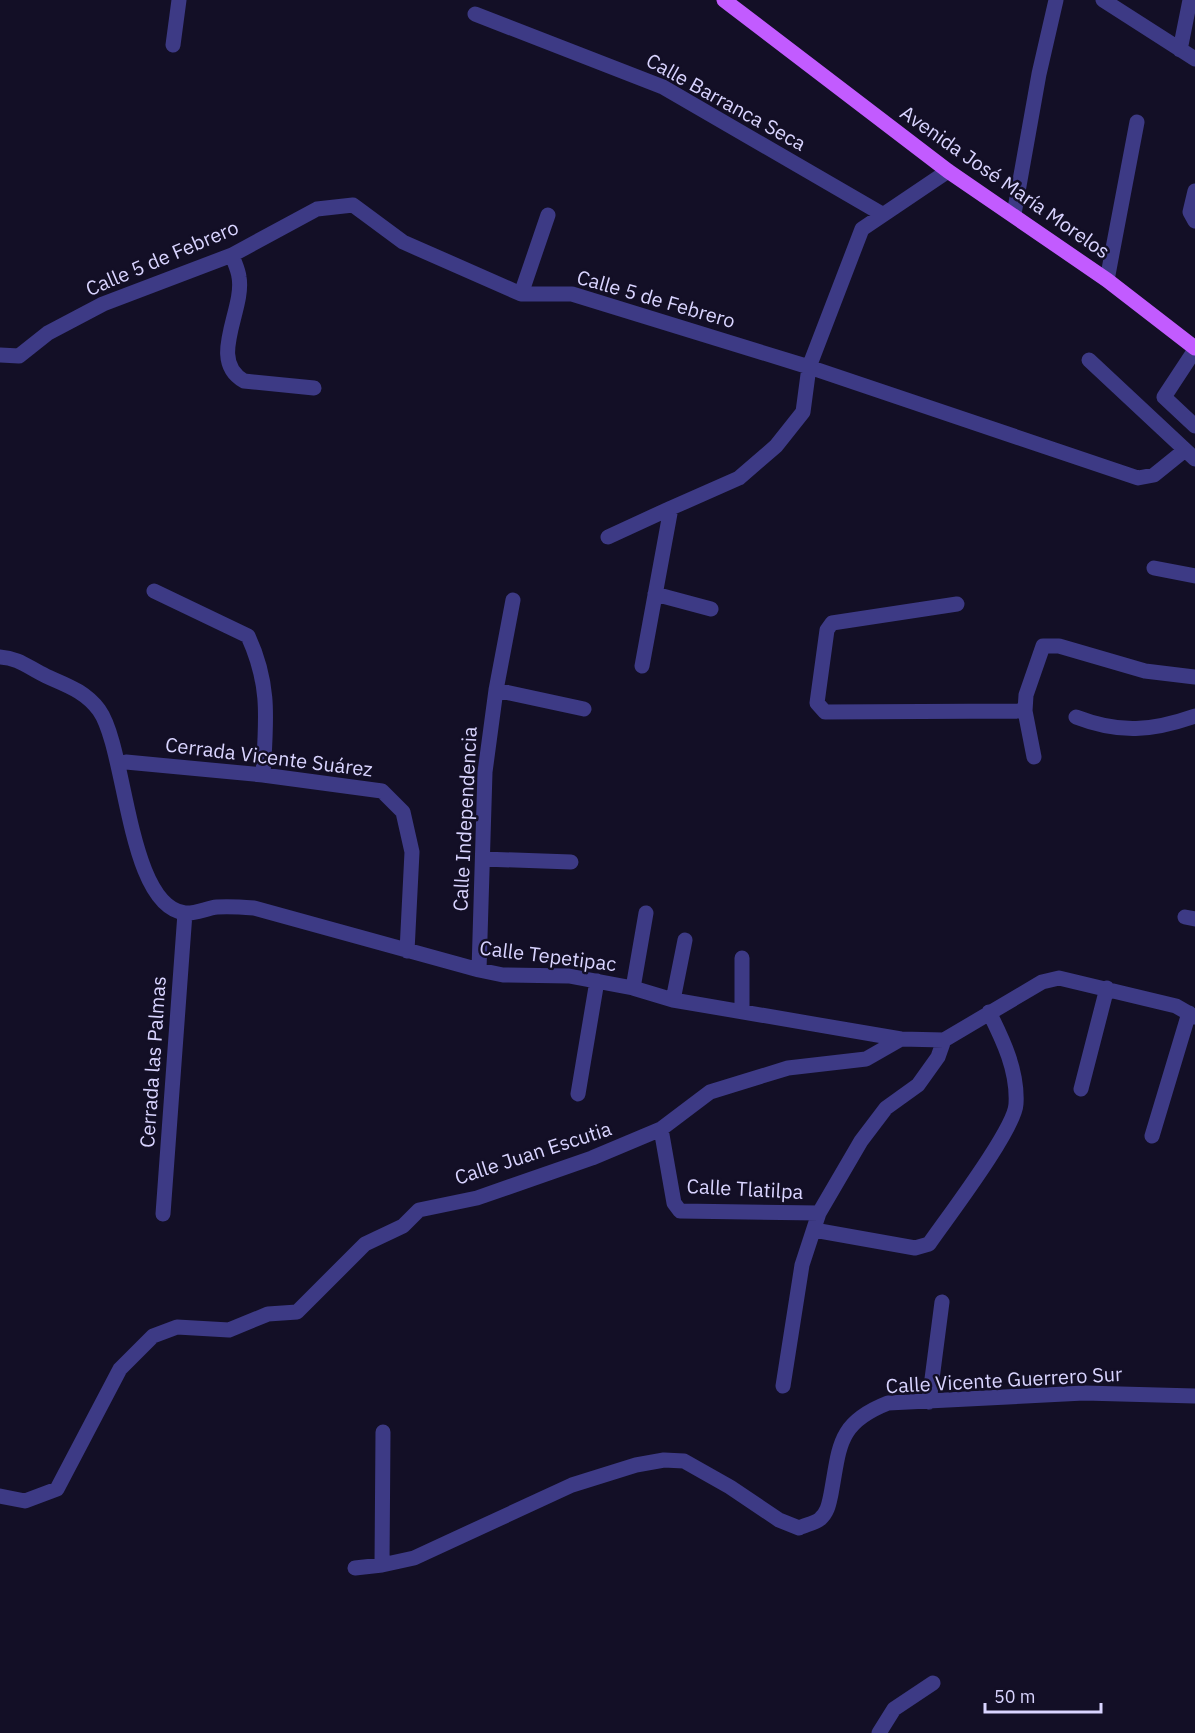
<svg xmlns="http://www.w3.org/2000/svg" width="1195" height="1733" font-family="'IBM Plex Sans',sans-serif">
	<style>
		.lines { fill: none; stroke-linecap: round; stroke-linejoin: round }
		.minor { stroke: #3d3a85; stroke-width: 15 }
		.major { stroke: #c25bff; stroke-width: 15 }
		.labels { text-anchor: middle; stroke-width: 5; stroke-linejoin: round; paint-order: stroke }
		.street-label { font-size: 20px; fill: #d9d4ff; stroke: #130f26 }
	</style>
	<rect width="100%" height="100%" fill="#130f26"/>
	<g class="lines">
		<path class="minor" d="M1103,0L1195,59
			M475,14L663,87L882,214
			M173,45L179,0
			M1180,50L1190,0
			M1195,191L1190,212L1195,221
			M1014,214L1039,74L1056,0
			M232,255C234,262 238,269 239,277C245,310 207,360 244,381L314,388
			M1107,280L1137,122
			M521,294L548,215
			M1195,350L1164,397L1195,426
			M0,355L19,356L48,333L103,304L232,255L317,209L353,205L403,242L521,294H572L809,367L1138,478L1154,475L1185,450
			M1089,360L1195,459
			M608,537L671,508
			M1154,568L1195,576
			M154,591L248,636C271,686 266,721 263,775
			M655,594L711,609
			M957,604L832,623L827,630L817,703L825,712L1025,711
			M0,657C19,658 29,668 46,676C66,685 85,691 99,710C127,749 127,906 185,913C195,914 207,908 217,907C229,906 242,907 254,908L479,970L503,975L569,976L633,988L673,1000L901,1039L944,1040L1042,982L1059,978L1176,1006L1195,1017
			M642,666L671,508L739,478L776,446L803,412L809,367L862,229L948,171
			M496,690L584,709
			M1076,717C1120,734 1152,731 1195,716
			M1034,757L1025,711L1026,695L1043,646H1059L1145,671L1195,677
			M126,762L263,775L382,791L403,812L412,852L407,951
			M483,859L571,862
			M1185,917L1195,919
			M742,958V1011
			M479,970L485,772L496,690L513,600
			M633,988L646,913
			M673,1000L685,940
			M1081,1089L1107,988
			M578,1094L597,981
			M661,1129L674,1203L680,1211L819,1213
			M1152,1136L1189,1013
			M163,1214L185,913
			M814,1230L915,1248L929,1244C947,1218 1015,1129 1016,1104C1018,1071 1003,1040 989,1012
			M783,1386L802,1265L819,1213L861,1141L886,1108L918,1085L938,1057L944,1040
			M929,1402L942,1302
			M0,1496L25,1501L57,1489L120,1369L153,1336L177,1327L229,1330L268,1314L297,1312L365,1244L403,1226L419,1210L477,1198L592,1158L661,1129L710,1092L788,1068L866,1059L901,1039
			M382,1565L383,1432
			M355,1568L382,1565L414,1558L572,1485L636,1465L664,1460L684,1461L730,1487L779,1520L799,1528C805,1525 815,1523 820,1519C828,1512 829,1503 831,1494C840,1446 837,1423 888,1403L1084,1393L1195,1396
			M879,1733L894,1709L933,1683"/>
		<path class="major" d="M724,0L948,171L1107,280L1195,348"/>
	</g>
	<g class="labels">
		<g class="street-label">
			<text transform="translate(726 102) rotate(29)" y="7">Calle Barranca Seca</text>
			<text transform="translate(1005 182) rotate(35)" y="7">Avenida José María Morelos</text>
			<text transform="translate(162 258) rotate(-23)" y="7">Calle 5 de Febrero</text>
			<text transform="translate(656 299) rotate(16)" y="7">Calle 5 de Febrero</text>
			<text transform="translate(269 757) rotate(7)" y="7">Cerrada Vicente Suárez</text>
			<text transform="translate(465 819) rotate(-87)" y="7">Calle Independencia</text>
			<text transform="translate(548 956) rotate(7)" y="7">Calle Tepetipac</text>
			<text transform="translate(153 1062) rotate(-86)" y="7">Cerrada las Palmas</text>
			<text transform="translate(533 1153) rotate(-18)" y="7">Calle Juan Escutia</text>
			<text transform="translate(745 1189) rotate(3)" y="7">Calle Tlatilpa</text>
			<text transform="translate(1004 1380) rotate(-3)" y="7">Calle Vicente Guerrero Sur</text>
		</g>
	</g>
	<path d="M985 1703v9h116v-9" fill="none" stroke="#d9d4ff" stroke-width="3"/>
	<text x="994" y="1703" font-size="18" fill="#d9d4ff" stroke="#130f26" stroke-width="4.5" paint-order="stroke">50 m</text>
</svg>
